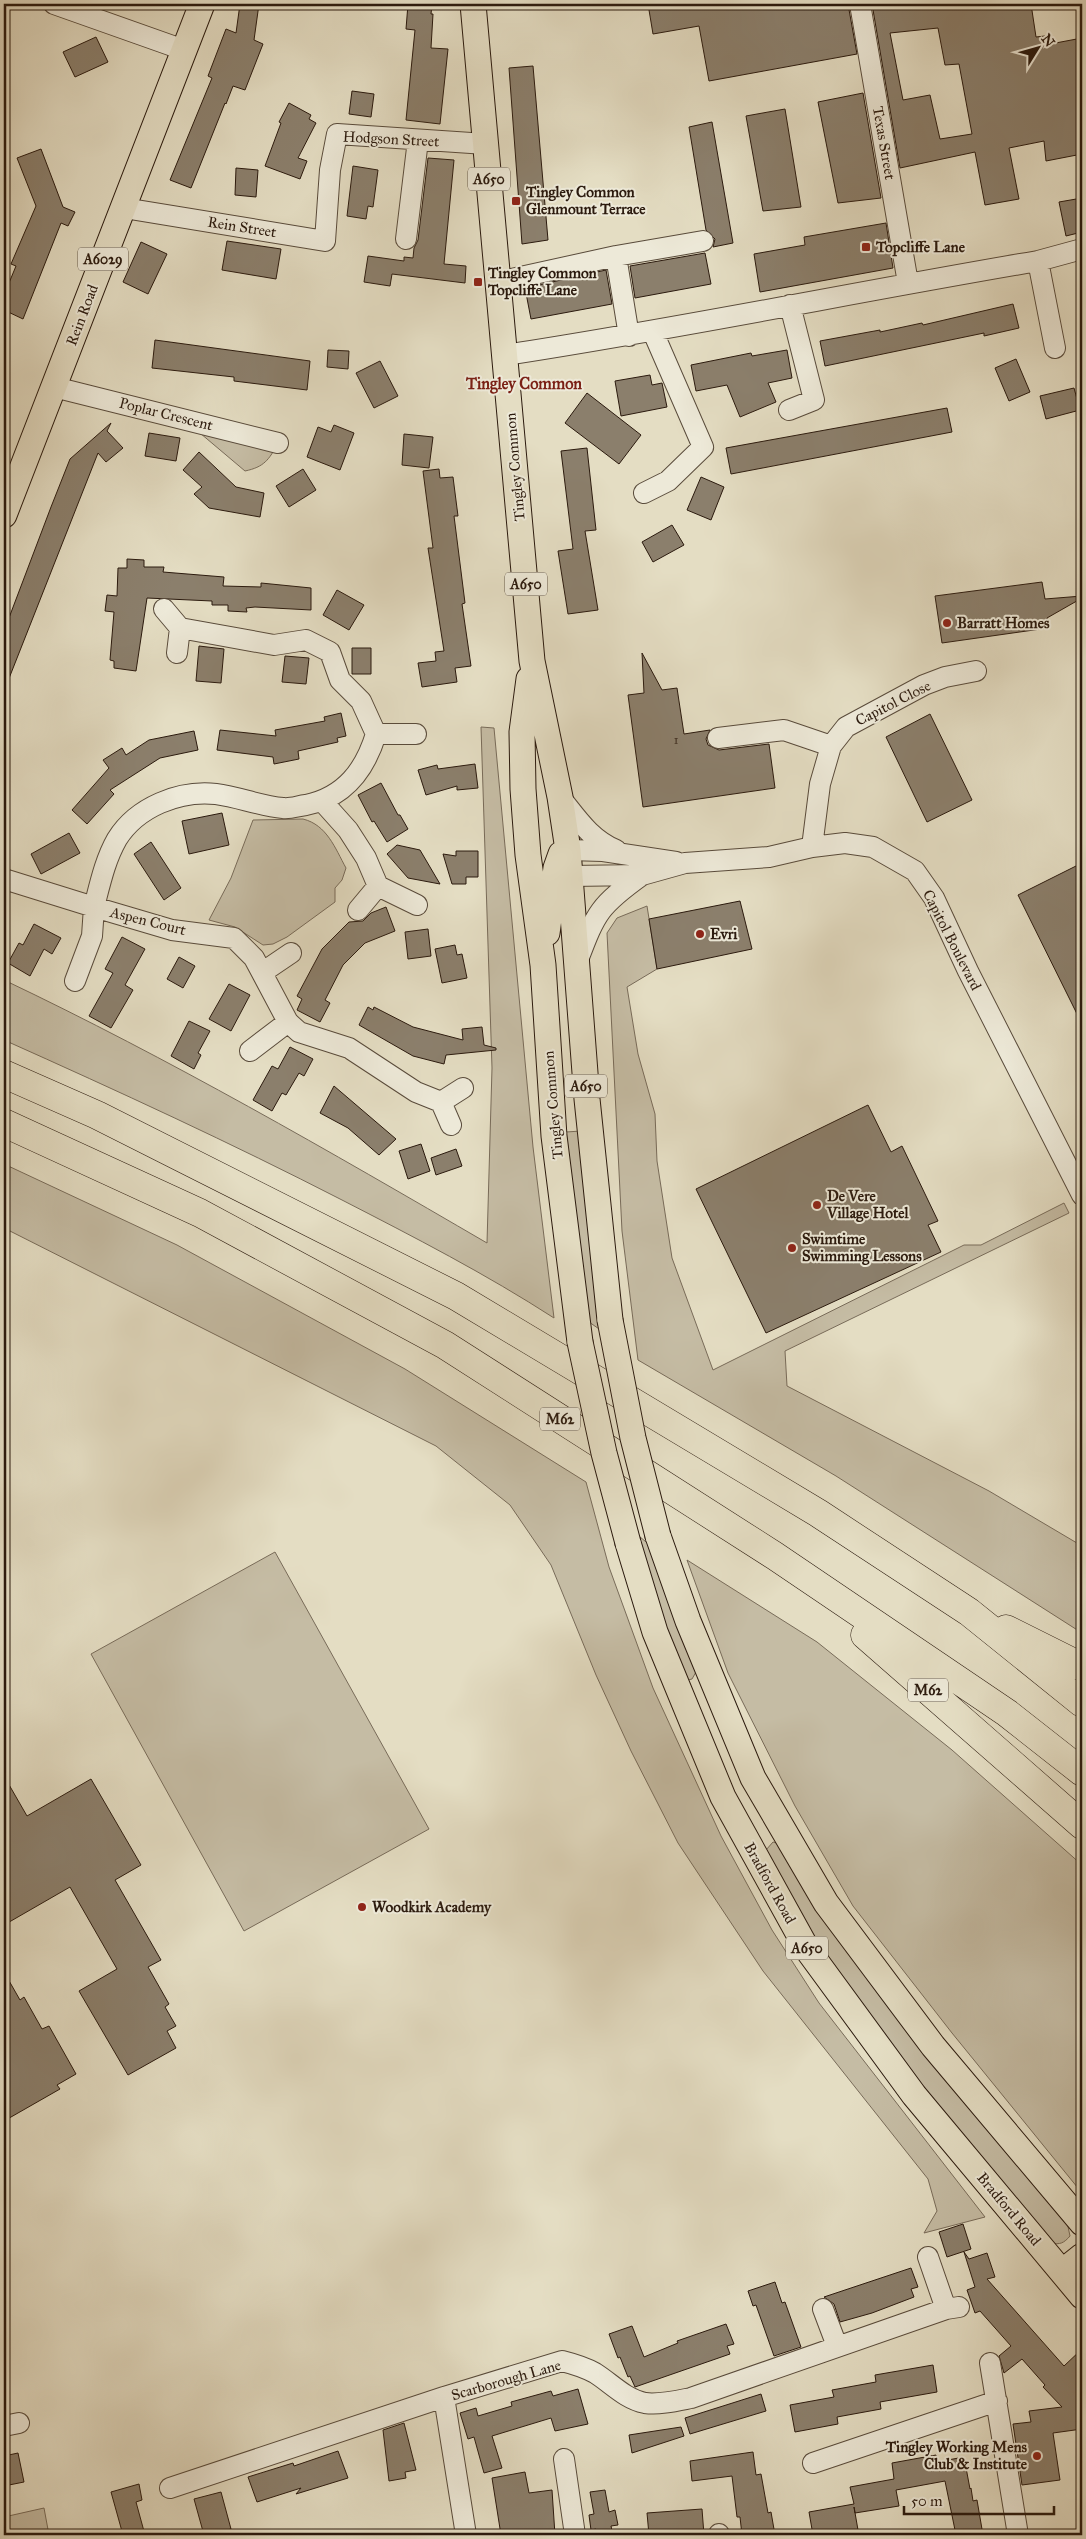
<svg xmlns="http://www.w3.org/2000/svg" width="1086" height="2539" font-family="'IM FELL Great Primer',serif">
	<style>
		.green { fill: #c5bca4; stroke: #786b59 }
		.building { fill: #8b7f6c; stroke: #2b1a0e; fill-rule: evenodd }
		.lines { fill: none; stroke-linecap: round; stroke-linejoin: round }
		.minor-casing { stroke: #594b3b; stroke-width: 22 }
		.major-casing { stroke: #2b1a0e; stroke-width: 27 }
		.highway-casing { stroke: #2b1a0e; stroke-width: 29 }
		.minor { stroke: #ede9d8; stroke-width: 20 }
		.major { stroke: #e4ddc3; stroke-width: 25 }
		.highway { stroke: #e4ddc3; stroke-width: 28 }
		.major-bridge-casing { stroke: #2b1a0e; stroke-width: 27; stroke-linecap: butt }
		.major-bridge { stroke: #e4ddc3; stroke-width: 25 }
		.poi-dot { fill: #8f2418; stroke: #ede9d8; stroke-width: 2 }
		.labels { text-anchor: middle; stroke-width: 4; stroke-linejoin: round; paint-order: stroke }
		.number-label { font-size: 12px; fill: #433326 }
		.shield { fill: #ede9d8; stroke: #65584b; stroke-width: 1 }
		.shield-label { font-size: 14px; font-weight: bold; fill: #2b1a0e }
		.street-label { font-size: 15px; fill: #2b1a0e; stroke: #ede9d8 }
		.poi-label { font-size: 15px; font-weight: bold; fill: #2b1a0e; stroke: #ede9d8; text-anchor: start }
		.neighbourhood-label { font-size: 16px; font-weight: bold; fill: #7a1f14; stroke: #ede9d8 }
	</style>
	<rect width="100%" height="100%" fill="#e4ddc3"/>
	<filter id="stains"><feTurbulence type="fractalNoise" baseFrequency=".004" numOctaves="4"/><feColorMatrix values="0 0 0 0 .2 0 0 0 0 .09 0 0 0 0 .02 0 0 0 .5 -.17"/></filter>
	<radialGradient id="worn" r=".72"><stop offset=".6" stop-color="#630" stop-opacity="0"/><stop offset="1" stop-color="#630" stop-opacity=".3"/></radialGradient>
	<path class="green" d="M181,417L278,443C269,460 264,467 245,471Z
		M481,727L494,728L533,1147L554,1318C486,1274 414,1237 342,1200C231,1143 118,1091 4,1040V980C170,1059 329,1151 487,1243L492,1068Z
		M303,819C327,825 335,848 346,868L342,880L335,888V902L287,937L273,944L263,945L235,927L209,920L231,878L253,820Z
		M647,906L657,969L627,987L638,1054L655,1114L657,1161L672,1258L713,1370L964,1245H981L1064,1203L1069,1213L785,1351L787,1386L989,1491L1082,1546V1633L836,1476L638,1360L622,1231L607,933L617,918Z
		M581,1131L602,1331L589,1322L566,1132Z
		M4,1164L177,1245L405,1369L586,1482L609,1567L653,1688L721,1836L772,1930L819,2003L985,2217L924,2233L937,2211L928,2179L763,1971L678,1843L631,1751L596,1675L551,1565L510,1505L436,1446L4,1228Z
		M634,1532L651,1546L696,1672L692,1679L688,1680L683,1676Z
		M275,1552L429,1829L244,1931L91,1654Z
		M687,1560L817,1642L952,1750L1082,1865V2193L952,2033L853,1906L795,1806L728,1673Z
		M773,1842L777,1843L829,1926L891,2011L1067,2222L1070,2236C1064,2243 1060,2245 1051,2243L928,2096L815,1938L766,1850Z
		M44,2508L49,2535H4V2517Z"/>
	<path class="building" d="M240,4H259L254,40L263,44L245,90L233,86L226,104L225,103L191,188L170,180L212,78L208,76L226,29L236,33Z
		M408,4H432L431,14H433L431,48L448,49L440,124L406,120L415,30L406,29Z
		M648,4H848L857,54L709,81L699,26L653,34Z
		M872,4H1031L1036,37L1045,36V45L1082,38V154L1046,161L1044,141L1009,148L1019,199L985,205L975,152L900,168ZM938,28L945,65L959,64L972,134L940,139L930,95L903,100L890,33Z
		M96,37L108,62L75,77L63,52Z
		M533,66L548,240L522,244L509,68Z
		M352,91L374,94L371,117L349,114Z
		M863,93L881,198L838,203L818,102Z
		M289,103L311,115L309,119L316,123L298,158L307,161L300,179L265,166L281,123L279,122Z
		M785,109L801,207L763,211L746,116Z
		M712,122L733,243L713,247L715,239L706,230L689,127Z
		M41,149L63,207L75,212L68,226L61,223L23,319L4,310V295L16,266L11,264L36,206L17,158Z
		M428,158L454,160L444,264L466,266L465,283L392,274L390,286L364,282L368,256L404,261V257L413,258L414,248L418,240Z
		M353,166L378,170L373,207L368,206L366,219L347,216Z
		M236,168L258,170L256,197L235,195Z
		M1082,198V232L1066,236L1059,202Z
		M886,223L893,268L760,292L754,254L805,245L804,237Z
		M227,241L281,249L276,279L222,270Z
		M141,242L167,254L148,294L123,282Z
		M705,253L711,284L635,298L630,266Z
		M606,270L612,304L531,319L525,288Z
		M1013,304L1019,328L984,336V333L825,366L820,341L880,330V332L922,323L923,325Z
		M155,340L310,361L307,390L234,381V377L152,368Z
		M328,350L349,351L348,369L327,367Z
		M787,350L792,378L768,383L776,402L740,417L727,385L696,391L691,365L751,353L752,356Z
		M1016,359L1030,392L1009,401L995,368Z
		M380,361L398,396L374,408L356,373Z
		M650,375L652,385L662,383L667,407L621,416L615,381Z
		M1074,388L1080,410L1046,419L1040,396Z
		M587,393L641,435L619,464L565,423Z
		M947,408L952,432L731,474L726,448Z
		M111,423L107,431L123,448L106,462L98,453L4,691V631L51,507L70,459Z
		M334,425L354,433L340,470L307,457L318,427L331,432Z
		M149,433L180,438L176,461L145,456Z
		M404,434L433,437L429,468L402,465Z
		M587,448L596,530L585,531L598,610L568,614L558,551L573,549L561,451Z
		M199,452L236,487L264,493L260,517L209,508L194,494L202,487L183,470Z
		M303,469L316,490L289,507L276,486Z
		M439,469L440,478L453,477L458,516H454L465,603L462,604L471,666L455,668L457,682L422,687L418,663L436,661L435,652L444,651L428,548H433L423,471Z
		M701,477L724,487L711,520L687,510Z
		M672,525L684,545L653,562L642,542Z
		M127,559L144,560V567H164L163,572L224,577L223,586L261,587V583L311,588V610L255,607L246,608L247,612L228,611V605H212V601L147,598L136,671L114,668V661L110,660L114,612L105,611L107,595L117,596L118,568H127Z
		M1042,582L1045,599L1082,596V598L1047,618L1048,628L942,643L935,596Z
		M337,590L364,605L349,630L323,615Z
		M199,646L224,649L221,683L196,681Z
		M352,648H371V674H352Z
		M642,653L662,690L677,688L684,734L710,730L706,739L708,745L719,750L769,744L775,788L643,807L628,695L644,693Z
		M285,656L309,658L306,684L282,682Z
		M341,713L346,736L337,738L338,742L298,751L299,759L274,764L273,757L217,750L220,730L276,736L275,730L325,721L324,717Z
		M930,714L972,800L927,822L886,737Z
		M194,731L198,750L160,758L110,790L114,794L87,824L72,810L109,768L103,760L122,748L126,755L149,740Z
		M475,764L478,788L457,790V786L426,795L418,770L437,765L438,769Z
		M381,783L398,815H400L408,829L387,842L374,821L372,822L358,795Z
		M222,813L229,845L189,854L182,821Z
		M69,833L80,853L41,874L31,854Z
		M151,842L181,888L164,900L134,854Z
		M397,845L420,850L440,884L408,878L387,854Z
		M456,851H478V877H466V884H452L443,854L456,856Z
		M1082,863V1024L1018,895Z
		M740,901L752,949L657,969L649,919Z
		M386,907L395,931L365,943L343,965L325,1000L330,1003L320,1022L297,1010L302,999L297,996L322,949L349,922L363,921L371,913Z
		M34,924L61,938L52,954L44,949L30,976L8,963L19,943L23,945Z
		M428,929L431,956L408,959L405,932Z
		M122,937L145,949L125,985L133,990L111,1028L89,1016L113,973L105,969Z
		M455,945L457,955L462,954L467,978L442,983L435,949Z
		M179,957L195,966L183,988L167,979Z
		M229,984L250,995L231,1031L209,1019Z
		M368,1007L373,1010L374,1007L413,1027L463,1040L462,1029L482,1027L484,1045L496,1048V1050L446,1055L444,1064L413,1056L359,1025Z
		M189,1021L210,1031L198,1053L201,1055L194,1069L171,1056Z
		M290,1047L313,1059L304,1076L299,1073L286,1095L282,1093L272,1111L253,1100L272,1066L278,1069Z
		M334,1086L396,1139L379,1155L348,1128L320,1113Z
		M868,1105L891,1152L902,1146L938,1221L928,1225L941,1252L766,1333L696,1189Z
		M421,1144L430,1171L408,1179L399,1151Z
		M456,1149L462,1166L436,1175L431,1158Z
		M4,1776L27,1816L91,1779L141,1865L115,1880L161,1960L148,1967L169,2004L165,2007L176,2026L167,2031L176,2048L128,2075L79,1991L117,1969L70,1887L4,1925Z
		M4,1972L20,2000L24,1997L42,2029L49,2026L76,2074L57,2085L60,2089L4,2121Z
		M963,2224L971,2249L947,2257L939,2232Z
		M964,2252L969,2259L987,2253L995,2277L987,2279L1064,2366L1082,2349V2429L1053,2433L1060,2480L1022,2485L1013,2424L1031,2422L1029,2411L1062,2407L1043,2387L1045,2385L1022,2359L1004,2373L999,2356L1011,2346L980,2311L975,2313L967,2290L975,2287Z
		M911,2268L918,2287L911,2289L914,2297L872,2313L840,2322L834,2304L824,2297Z
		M775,2282L782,2303L785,2302L801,2347L774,2356L756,2305L753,2306L748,2291Z
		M726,2324L734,2344L727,2346L730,2354L635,2387L630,2376L628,2377L620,2357L618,2358L609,2334L632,2326L644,2357L678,2343L677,2341Z
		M933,2365L937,2392L880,2402L881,2409L837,2417L838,2424L795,2432L790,2405L834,2397L832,2390L876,2382L875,2375Z
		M578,2389L588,2424L555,2431L551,2418L492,2436L502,2468L484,2473L474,2437L468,2439L460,2413L476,2408L478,2416L512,2406L511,2402L551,2391L553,2396Z
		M761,2394L766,2411L690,2434L685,2418Z
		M404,2423L416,2470L405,2472L406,2478L389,2481L383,2430Z
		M681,2427L684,2436L632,2453L629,2435Z
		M338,2451L348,2478L296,2494L301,2488L257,2502L248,2477L293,2463L294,2466Z
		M753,2452L756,2475L761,2474L768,2513L771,2512L775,2535H742L740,2517H737L732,2476L692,2481L690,2461Z
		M18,2453L24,2482L4,2486V2456Z
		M936,2455L937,2462L964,2457L970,2489L971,2488L973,2501L977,2500L983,2535H956L945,2481L896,2490L899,2506L855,2513L854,2507L858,2530L813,2535L809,2512L854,2504L850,2487L894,2479L892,2463Z
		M525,2472L529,2493L552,2490L555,2535H532L531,2530L501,2535L492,2478Z
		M139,2484L142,2500L136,2502L145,2535H123L111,2492Z
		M605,2490L609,2512L615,2510L618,2525L611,2526L613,2535H597L596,2529L591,2530L589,2515L594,2514L590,2492Z
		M221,2492L231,2529L204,2535L194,2499Z
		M702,2509L704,2535H649L647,2513Z"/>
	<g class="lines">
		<defs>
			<path id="minor" d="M54,4L184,50
				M860,4L908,283
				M124,208L325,241L330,170L337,134L486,144
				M406,239L418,140
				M616,256L629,336
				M1038,261L1055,348
				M498,282L616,256L703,241
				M505,355C683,328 860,291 1038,261L1082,249
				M54,387L278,443
				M789,410L814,400L790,305
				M644,493L668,481L703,447L653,332
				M164,609L180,628L177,653
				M376,734H416
				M718,738L784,730L831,746
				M560,797C577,818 590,839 616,850
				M322,801L348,830L366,858L378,886
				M812,847L820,784L831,746L846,727L924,685L945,677L976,671
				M568,850L603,851L676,862
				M570,876L642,875L685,863L769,857L812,847L845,843L873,847L915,871L934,898L968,971L1082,1195
				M4,879L94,907C100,884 105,860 117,839C137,807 179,790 216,794C239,797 260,806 283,808C290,809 298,806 306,805C345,797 365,770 376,734L361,701L340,680L330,652L306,640L274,645L180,628
				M358,910L378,886L417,905
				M578,960C596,912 600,905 642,875
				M263,972L291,953
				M75,981L92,936L94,907L172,930L234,938L254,958L288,1022L299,1032L349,1048L416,1092L441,1102
				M250,1051L288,1022
				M451,1125L441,1102L463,1088
				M928,2257L946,2309
				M823,2309L837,2346
				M990,2363L1018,2535
				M444,2397L466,2535
				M4,2426L19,2423
				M564,2459L575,2535
				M813,2463L997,2401
				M170,2488L444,2397L562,2361C574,2364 584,2367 595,2373C611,2383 625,2399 645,2403C659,2405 676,2401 691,2398L946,2309L959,2307
				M719,2534V2535"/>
			<path id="major" d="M473,4L532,661L560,797L568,850L587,1099L610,1320
				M4,515L202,4
				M529,679L522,732L523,789L528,855L543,965L554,1136L580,1342
				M547,933L556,868L561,854L565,852
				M658,1536L688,1621L753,1778L826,1903L933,2046L1082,2223
				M628,1543L655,1632L723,1797L807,1949L914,2095L1082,2296
				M1062,2272L1082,2256"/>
			<path id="highway" d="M4,1074L97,1115L456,1296L818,1513L969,1612L1082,1703
				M4,1123L200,1213L445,1345L775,1556L1007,1713L1082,1772
				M1006,1629L1082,1667
				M865,1635L1082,1825"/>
		</defs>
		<use href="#minor" class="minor-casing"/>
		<use href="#major" class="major-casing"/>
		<use href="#highway" class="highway-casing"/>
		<use href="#minor" class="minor"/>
		<use href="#major" class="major"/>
		<use href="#highway" class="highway"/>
		<defs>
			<path id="major-bridge" d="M610,1320L633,1438L658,1536
				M580,1342L604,1453L628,1543"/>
		</defs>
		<use href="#major-bridge" class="major-bridge-casing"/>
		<use href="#major-bridge" class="major-bridge"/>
	</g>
	<g class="poi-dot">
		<rect x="511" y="196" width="10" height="10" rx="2.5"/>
		<rect x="861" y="242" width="10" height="10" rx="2.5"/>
		<rect x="473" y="277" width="10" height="10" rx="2.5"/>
		<circle cx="947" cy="623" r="5"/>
		<circle cx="700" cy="934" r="5"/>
		<circle cx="817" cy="1205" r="5"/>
		<circle cx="792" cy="1248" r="5"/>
		<circle cx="362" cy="1907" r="5"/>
		<circle cx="1037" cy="2456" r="5"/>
	</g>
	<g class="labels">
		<g class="number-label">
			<text x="676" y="744">1</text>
		</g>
		<g class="shield">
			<rect x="468" y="167.5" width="42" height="23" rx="4"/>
			<rect x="78" y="247.5" width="50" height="23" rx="4"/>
			<rect x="505" y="572.5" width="42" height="23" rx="4"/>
			<rect x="565" y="1074.5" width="42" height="23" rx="4"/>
			<rect x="540" y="1407.5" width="40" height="23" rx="4"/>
			<rect x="908" y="1678.5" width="40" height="23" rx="4"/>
			<rect x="786" y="1936.5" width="42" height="23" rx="4"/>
		</g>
		<g class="shield-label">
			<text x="489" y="184">A650</text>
			<text x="103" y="264">A6029</text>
			<text x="526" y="589">A650</text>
			<text x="586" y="1091">A650</text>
			<text x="560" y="1424">M62</text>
			<text x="928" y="1695">M62</text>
			<text x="807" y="1953">A650</text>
		</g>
		<g class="street-label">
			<text transform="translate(391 139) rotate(3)" y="5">Hodgson Street</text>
			<text transform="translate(884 143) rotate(80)" y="5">Texas Street</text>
			<text transform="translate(242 227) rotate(9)" y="5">Rein Street</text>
			<text transform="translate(82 315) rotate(-69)" y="5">Rein Road</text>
			<text transform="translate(166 414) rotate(14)" y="5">Poplar Crescent</text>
			<text transform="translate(515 467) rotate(-95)" y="5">Tingley Common</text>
			<text transform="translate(893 703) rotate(-27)" y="5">Capitol Close</text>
			<text transform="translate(148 921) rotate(14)" y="5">Aspen Court</text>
			<text transform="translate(952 940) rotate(63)" y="5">Capitol Boulevard</text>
			<text transform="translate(553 1105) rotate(-95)" y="5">Tingley Common</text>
			<text transform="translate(770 1883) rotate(61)" y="5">Bradford Road</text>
			<text transform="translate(1009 2209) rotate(50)" y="5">Bradford Road</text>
			<text transform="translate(506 2380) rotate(-16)" y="5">Scarborough Lane</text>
		</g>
		<g class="poi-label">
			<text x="526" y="197">Tingley Common<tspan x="526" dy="17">Glenmount Terrace</tspan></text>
			<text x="876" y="252">Topcliffe Lane</text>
			<text x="488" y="278">Tingley Common<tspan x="488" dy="17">Topcliffe Lane</tspan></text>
			<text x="957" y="628">Barratt Homes</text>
			<text x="710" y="939">Evri</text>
			<text x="827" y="1201">De Vere<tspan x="827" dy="17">Village Hotel</tspan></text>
			<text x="802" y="1244">Swimtime<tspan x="802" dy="17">Swimming Lessons</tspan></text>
			<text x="372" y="1912">Woodkirk Academy</text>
			<text x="1027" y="2452" text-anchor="end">Tingley Working Mens<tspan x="1027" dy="17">Club &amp; Institute</tspan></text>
		</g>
		<g class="neighbourhood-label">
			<text x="524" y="389">Tingley Common</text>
		</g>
	</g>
	<rect width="1086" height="2539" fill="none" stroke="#e4ddc3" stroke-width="20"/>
	<rect x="5" y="5" width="1076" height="2529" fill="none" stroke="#2b1a0e" stroke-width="2.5"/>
	<rect x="10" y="10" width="1066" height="2519" fill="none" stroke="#2b1a0e"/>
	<g transform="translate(1038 48) rotate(53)" stroke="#ede9d8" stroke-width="4" paint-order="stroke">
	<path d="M0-4L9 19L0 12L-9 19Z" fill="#2b1a0e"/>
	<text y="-8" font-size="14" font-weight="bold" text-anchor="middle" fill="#2b1a0e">N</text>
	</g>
	<path d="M904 2506v8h150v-8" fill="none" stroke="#2b1a0e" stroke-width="2.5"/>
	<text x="911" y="2506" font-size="15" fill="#2b1a0e" stroke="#ede9d8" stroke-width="4" paint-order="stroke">50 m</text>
	<rect width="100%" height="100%" filter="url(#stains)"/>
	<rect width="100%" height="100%" fill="url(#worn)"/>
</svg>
